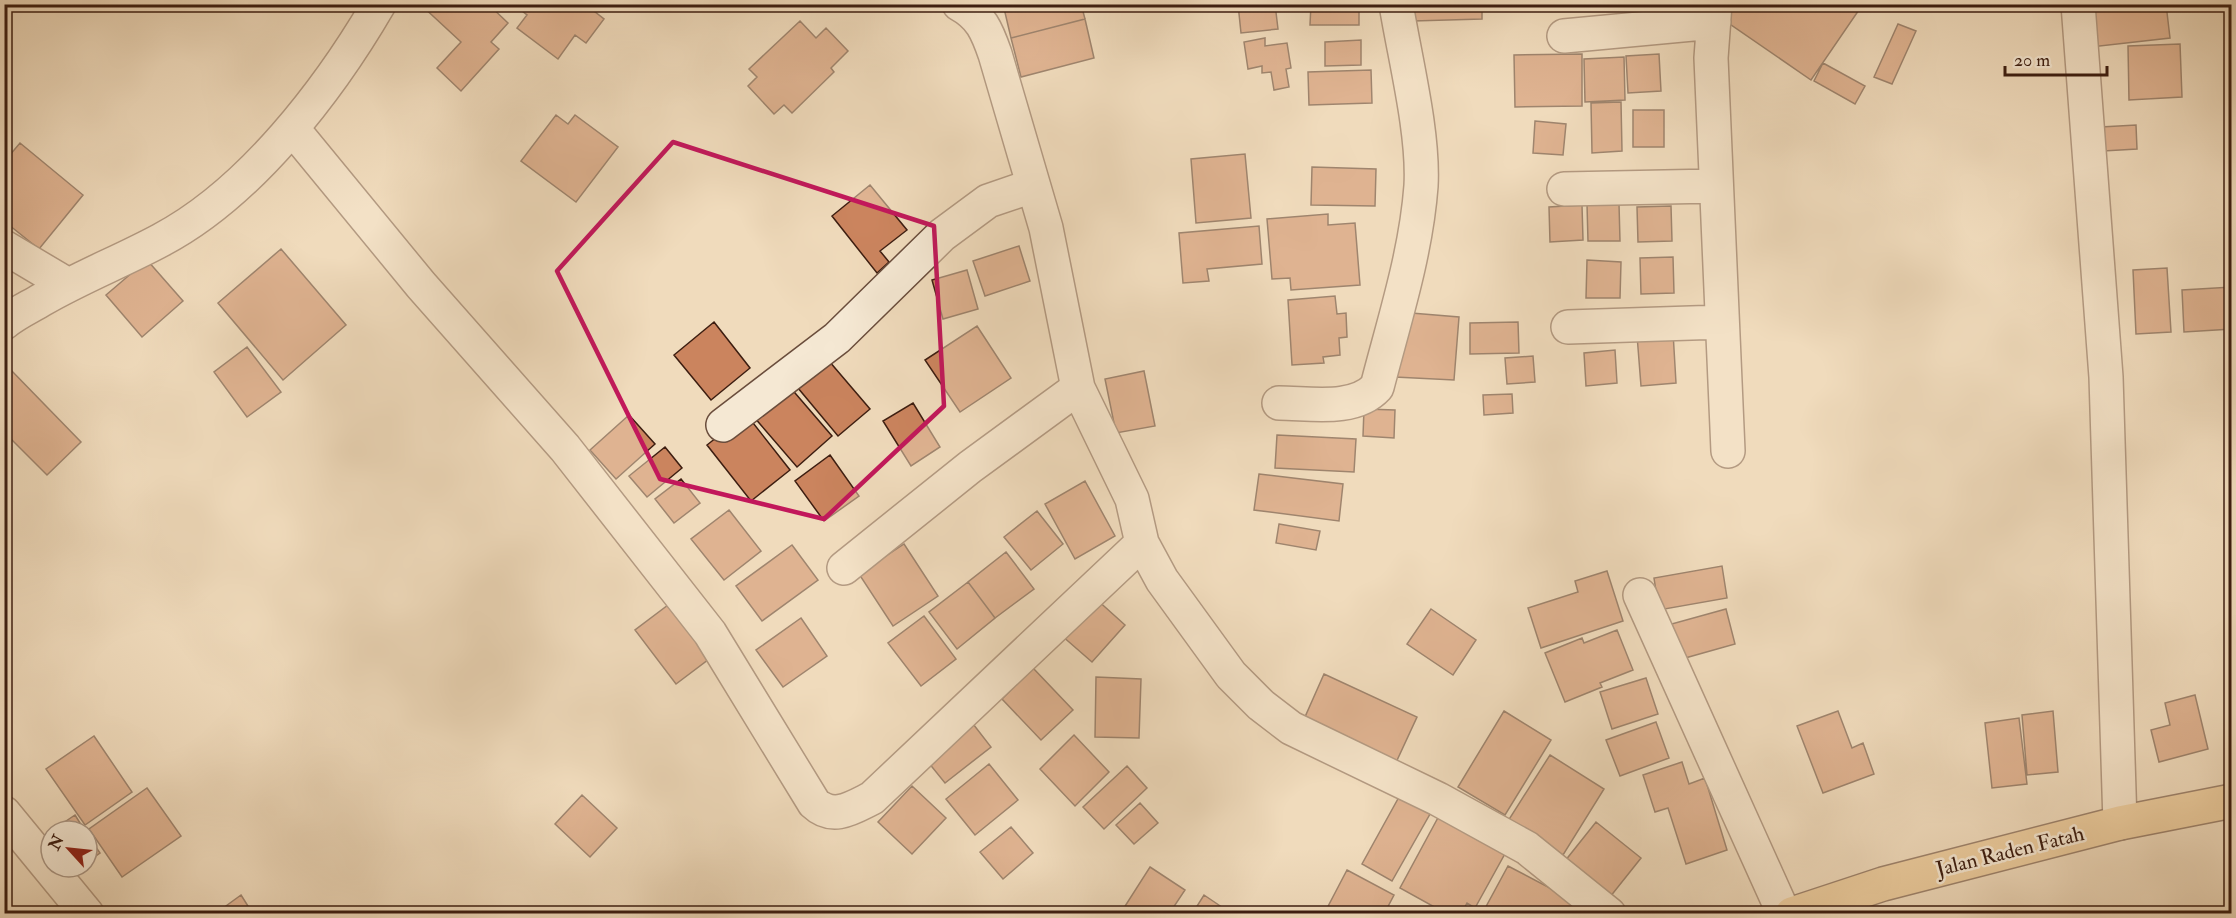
<svg xmlns="http://www.w3.org/2000/svg" width="2236" height="918" font-family="'IM FELL Double Pica',serif">
	<style>
		.building { fill: #cb845e; stroke: #3d1e11; stroke-width: 1.5 }
		.lines { fill: none; stroke-linecap: round; stroke-linejoin: round }
		.street-casing { stroke: #6a4d3c; stroke-width: 36 }
		.highway-casing { stroke: #3d1e11; stroke-width: 36 }
		.street { stroke: #f5e8d3; stroke-width: 33 }
		.highway { stroke: #e8be7e; stroke-width: 33 }
		.marked { fill: none; stroke: #c2185b; stroke-width: 4.5; stroke-linejoin: round }
		.labels { text-anchor: middle; stroke-width: 5; stroke-linejoin: round; paint-order: stroke }
		.street-label { font-size: 21px; fill: #3d1e11; stroke: #f5e8d3 }
	</style>
	<rect width="100%" height="100%" fill="#f0dbbc"/>
	<filter id="stains"><feTurbulence type="fractalNoise" baseFrequency=".00333" numOctaves="4"/><feColorMatrix values="0 0 0 0 .2 0 0 0 0 .09 0 0 0 0 .02 0 0 0 .5 -.17"/></filter>
	<radialGradient id="worn" r=".72"><stop offset=".6" stop-color="#630" stop-opacity="0"/><stop offset="1" stop-color="#630" stop-opacity=".3"/></radialGradient>
	<path class="building" d="M420,4H488L508,23L491,42L499,49L461,91L437,68L461,42Z
		M518,4H599L594,11L604,19L586,43L575,35L558,59L517,28L527,15L517,7Z
		M1003,4H1081L1085,19L1011,38Z
		M1238,4H1275L1278,29L1241,33Z
		M1311,4H1359V25H1310Z
		M1412,4H1482V19L1413,21Z
		M1735,4H1863L1811,80L1724,20Z
		M2086,4H2166L2170,38L2091,47Z
		M1085,19L1094,58L1021,77L1011,38Z
		M800,21L816,38L826,28L848,51L831,68L834,72L792,113L784,105L774,114L748,86L757,77L749,69Z
		M1898,24L1916,31L1892,84L1874,77Z
		M1265,38V46L1287,43L1291,68L1286,69L1289,87L1274,90L1271,72L1262,73V66L1248,69L1244,42Z
		M1361,40V65L1325,66V42Z
		M2180,44L2182,97L2129,100L2128,46Z
		M1582,54V106L1515,107L1514,55Z
		M1659,54L1661,91L1628,93L1626,56Z
		M1624,57L1625,100L1585,102L1584,59Z
		M1823,63L1865,86L1855,104L1814,81Z
		M1371,70L1372,103L1309,105L1308,72Z
		M1621,102L1622,151L1592,153L1591,103Z
		M1633,110H1664V147H1633Z
		M556,115L568,124L575,115L618,147L576,202L521,161Z
		M1535,121L1566,124L1563,155L1533,153Z
		M2136,125L2137,149L2103,151L2101,127Z
		M20,143L83,195L39,249L4,221V162Z
		M1245,154L1251,218L1196,223L1191,159Z
		M1312,167L1376,169L1375,206L1311,205Z
		M870,185L907,230L880,251L889,262L877,273L832,216Z
		M1587,204H1619L1620,241H1588Z
		M1582,205L1583,240L1550,242L1549,207Z
		M1671,206L1672,241L1638,242L1637,207Z
		M1328,214V225L1355,223L1360,285L1291,290L1290,278L1272,279L1267,219Z
		M1259,226L1262,264L1207,269L1209,281L1183,283L1179,233Z
		M1019,246L1030,281L985,296L973,261Z
		M281,249L346,325L283,380L218,303Z
		M1673,257L1674,293L1641,294L1640,258Z
		M147,260L183,301L142,337L106,295Z
		M1587,260L1621,262L1620,298H1586Z
		M2167,268L2171,332L2136,334L2133,270Z
		M967,270L978,309L943,319L932,280Z
		M2232,287V329L2184,332L2182,290Z
		M1335,296L1337,314L1346,313L1347,337L1339,338L1340,355L1323,357L1324,363L1292,365L1288,300Z
		M1399,312L1459,317L1454,380L1395,377Z
		M714,322L750,368L711,400L674,355Z
		M1518,322L1519,353L1470,354V323Z
		M977,326L1011,378L960,412L925,360Z
		M1673,332L1676,383L1641,386L1637,335Z
		M247,347L281,392L247,417L214,372Z
		M1615,350L1617,383L1586,386L1584,353Z
		M1533,356L1535,382L1507,384L1505,358Z
		M829,361L870,409L838,436L798,388Z
		M8,367L81,442L47,475L4,432V371Z
		M1144,371L1155,426L1116,433L1105,379Z
		M789,386L832,436L797,467L754,417Z
		M1512,394L1513,413L1484,415L1483,395Z
		M913,403L940,447L911,466L883,421Z
		M1364,409L1395,410L1394,438L1363,436Z
		M746,414L790,470L751,501L707,445Z
		M629,415L655,444L616,479L590,450Z
		M1277,435L1356,439L1354,472L1275,468Z
		M665,447L682,468L647,497L629,476Z
		M830,455L859,496L824,521L795,481Z
		M1259,474L1343,484L1339,521L1254,510Z
		M681,479L700,503L674,523L655,499Z
		M1085,481L1115,536L1075,559L1045,504Z
		M729,510L761,551L724,580L691,539Z
		M1037,511L1063,544L1031,570L1004,537Z
		M1279,524L1320,531L1316,550L1276,543Z
		M904,544L938,596L893,626L859,574Z
		M792,545L818,580L762,621L736,586Z
		M1006,552L1034,589L995,618L968,582Z
		M1722,566L1727,598L1659,610L1654,578Z
		M1607,571L1623,621L1541,648L1528,608L1578,592L1575,581Z
		M968,582L995,618L957,649L929,612Z
		M1095,598L1125,625L1092,662L1061,635Z
		M672,602L713,656L676,684L635,630Z
		M1431,609L1476,640L1453,675L1407,644Z
		M1726,609L1735,644L1678,660L1668,625Z
		M924,616L956,659L921,686L888,643Z
		M801,618L827,656L783,687L756,650Z
		M1617,630L1633,670L1600,683L1602,687L1565,702L1545,653L1582,638L1584,643Z
		M1033,668L1073,710L1041,740L1002,699Z
		M1324,674L1417,717L1393,769L1301,726Z
		M1096,677L1141,679L1139,738L1095,737Z
		M1646,678L1658,714L1612,729L1600,692Z
		M2195,695L2208,749L2159,762L2151,730L2170,725L2165,703Z
		M1504,711L1551,740L1505,815L1458,787Z
		M1838,711L1852,748L1863,743L1874,774L1823,793L1797,726Z
		M2053,711L2058,772L2027,775L2022,715Z
		M2019,718L2027,784L1992,788L1985,723Z
		M970,720L991,747L945,783L924,757Z
		M1656,722L1669,758L1620,776L1606,740Z
		M1074,735L1109,772L1075,806L1040,769Z
		M94,736L132,792L85,825L46,769Z
		M1550,755L1604,789L1563,855L1508,821Z
		M1682,762L1689,784L1705,778L1727,850L1686,864L1668,808L1655,812L1643,775Z
		M989,764L1018,800L975,835L946,799Z
		M1127,766L1147,788L1104,829L1083,807Z
		M912,786L946,818L912,854L878,822Z
		M147,788L181,836L122,877L89,829Z
		M582,795L617,828L590,857L555,824Z
		M1399,797L1430,814L1392,881L1362,864Z
		M1140,803L1158,823L1134,844L1116,825Z
		M1440,814L1507,850L1475,908L1467,903L1461,914H1447L1400,888Z
		M75,815L85,831H53V830Z
		M1596,822L1641,858L1610,897L1565,861Z
		M1011,827L1033,853L1003,879L980,852Z
		M87,834L100,853L87,862Z
		M1508,866L1586,907L1582,914H1482Z
		M1150,867L1185,890L1169,914H1120Z
		M1347,870L1394,895L1384,914H1324Z
		M241,895L253,914H215Z
		M1204,895L1232,914H1192Z"/>
	<g class="lines">
		<defs>
			<path id="street" d="M959,4C981,16 987,31 995,54L1046,228L1078,388L1132,499L1142,543L1162,580L1231,675L1261,705L1291,728L1438,799L1527,848L1609,914
				M1715,4L1711,58L1728,451
				M2078,4L2106,377L2120,823
				M1564,36L1714,22
				M292,128L421,285L565,448L710,633L814,803C833,821 852,808 872,798L1142,543
				M1564,189L1715,186
				M4,247L68,285
				M4,323C16,313 30,307 43,299C81,277 122,261 161,240C250,193 329,90 379,4
				M1568,327L1722,322
				M1279,403C1310,403 1354,412 1377,387C1394,321 1416,254 1421,186C1424,133 1405,59 1396,4
				M723,425L837,338L942,235L988,201L1032,186
				M844,568L970,467L1078,388
				M1640,595L1784,914
				M4,813L87,914"/>
			<path id="highway" d="M1792,914L1883,884L2120,823L2232,801"/>
		</defs>
		<use href="#street" class="street-casing"/>
		<use href="#highway" class="highway-casing"/>
		<use href="#street" class="street"/>
		<use href="#highway" class="highway"/>
	</g>
	<path d="M0 0H2236V918H0ZM673,142L934,226L944,406L824,519L660,479L557,271Z" fill="#f0dbbc" fill-opacity=".55" fill-rule="evenodd"/>
	<path class="marked" d="M673,142L934,226L944,406L824,519L660,479L557,271Z"/>
	<g class="labels">
		<g class="street-label">
			<text transform="translate(2010 851) rotate(-14)" y="7">Jalan Raden Fatah</text>
		</g>
	</g>
	<rect width="2236" height="918" fill="none" stroke="#f0dbbc" stroke-width="24"/>
	<rect x="6" y="6" width="2224" height="906" fill="none" stroke="#3d1e11" stroke-width="3"/>
	<rect x="12" y="12" width="2212" height="894" fill="none" stroke="#3d1e11" stroke-width="1.5"/>
	<g transform="translate(69 849) rotate(297)"><circle r="28" fill="#f5e8d3" stroke="#ab9785" stroke-width="1.5"/>
	<path d="M0-4.5L10 22L0 15L-10 22Z" fill="#8f2418"/>
	<text y="-9" font-size="16" font-weight="bold" text-anchor="middle" fill="#3d1e11">N</text>
	</g>
	<path d="M2005 66v9h102v-9" fill="none" stroke="#3d1e11" stroke-width="3"/>
	<text x="2014" y="66" font-size="18" fill="#3d1e11" stroke="#f5e8d3" stroke-width="4.5" paint-order="stroke">20 m</text>
	<rect width="100%" height="100%" filter="url(#stains)"/>
	<rect width="100%" height="100%" fill="url(#worn)"/>
</svg>
